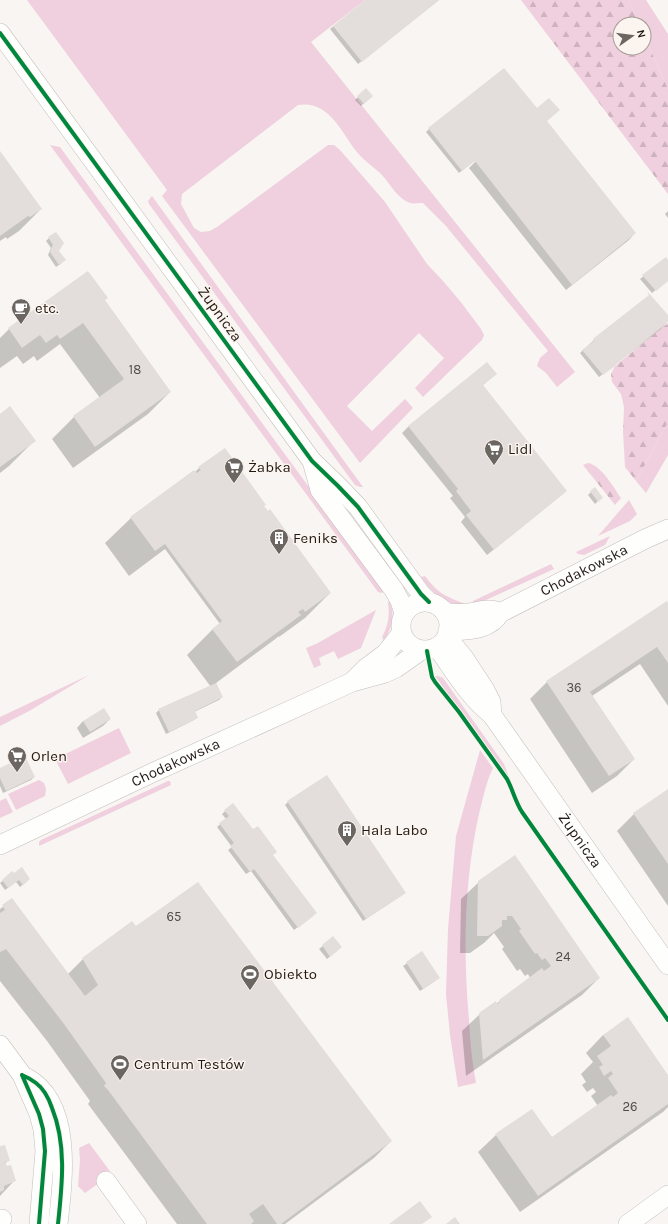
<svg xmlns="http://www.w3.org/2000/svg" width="668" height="1224" font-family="Karla,sans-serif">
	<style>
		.green { fill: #f0d0de }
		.forest { fill: url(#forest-firs) }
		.shadow { fill: #0003 }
		.building { fill: #e3dddb }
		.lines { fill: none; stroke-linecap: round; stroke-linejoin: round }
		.minor-casing { stroke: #c3beba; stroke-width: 20 }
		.minor { stroke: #fefefd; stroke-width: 19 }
		.cycleway-casing { stroke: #fcf4ee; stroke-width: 6 }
		.cycleway { stroke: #00873e; stroke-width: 4 }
		.labels { text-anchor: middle; stroke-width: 3; stroke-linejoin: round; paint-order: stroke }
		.number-label { font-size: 13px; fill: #524b47 }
		.poi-label { font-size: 15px; fill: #211914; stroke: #fcf4ee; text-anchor: start }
		.street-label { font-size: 15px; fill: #211914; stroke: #fcf4ee }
	</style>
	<defs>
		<pattern id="forest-firs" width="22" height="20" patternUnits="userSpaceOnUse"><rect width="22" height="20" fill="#f0d0de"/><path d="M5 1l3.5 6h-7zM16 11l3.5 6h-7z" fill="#ceb2be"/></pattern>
	</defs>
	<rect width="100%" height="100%" fill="#f8f5f2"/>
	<path class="green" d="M27,0H365L311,42L575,372L557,387L546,373L537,366L540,358L548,351L446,226L423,203C419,203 414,204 410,203C398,199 390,184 382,175C374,167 364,161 357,152C341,132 329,100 298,105L182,194L181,204L194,228L201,232L210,231L217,227L328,145H334L340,150L385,202L427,264L443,281L460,301L481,329L484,335L482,340L423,397L415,388L444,358L419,333L347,406L372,431L405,399L413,408L360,463L162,196L167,190Z
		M629,0H646L668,34V89L644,35V24H639Z
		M50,145L60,147L385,591L381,593L378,592Z
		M152,196L363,487H360L355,485L149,204L148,201Z
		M668,422V455L646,493L636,481Z
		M629,500L637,514L630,521L598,536Z
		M610,536L605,545L584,555L578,554L576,552Z
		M551,564L554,569L473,606V601Z
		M425,576C437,592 444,596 463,603L464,607C445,603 431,593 421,577Z
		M389,601C396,615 392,628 384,641L382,637C388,626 390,616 388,603Z
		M376,610L361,648L338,659L334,651L319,658L321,665L314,668L306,648L316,644Z
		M89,675L31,710L0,726V717Z
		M435,676H438L443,678L504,764L510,780Z
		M119,728L131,753L68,784L55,759Z
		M480,750L493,768C486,782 483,799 479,814C464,881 463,952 469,1020C470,1041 472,1062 476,1083L458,1087L450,1035L446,994L448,929L456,836Z
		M39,780L44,783L46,789L45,796L16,810L8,794Z
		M168,781H170L171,785L39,846V842L41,840Z
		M6,798L13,812L0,818V801Z
		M89,1143L112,1174L85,1193L78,1186L80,1160L79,1148Z"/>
	<path class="forest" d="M521,0H629L639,24H620V48H644V35L668,89V194Z
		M668,323V422L636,481L625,467L623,431L624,407L621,394L612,382L611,374L615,366Z
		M588,463C601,465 614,488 621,498L615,505L583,465Z"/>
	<path class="shadow" d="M366,0H439L358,64L330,29Z
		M371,96L361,106L355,100L358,97Z
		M537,110L635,233L629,240L566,290L469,168L476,161L475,160L459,173L426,132L429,129Z
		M0,153L41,209L19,231L7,239L6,237L0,241Z
		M668,211V218L665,214Z
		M49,238L58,252L62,263L56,267L48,255L51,248L46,241Z
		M666,258L668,261V280L652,293L640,279Z
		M87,272L104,301L170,392L148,414L73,468L52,439L74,417L100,398L60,344L37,361L34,356L23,364L17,356L0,368V338L9,329Z
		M668,317V321L661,329L599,377L580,353L594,340Z
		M486,364L495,374L482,386L566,491L487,555L461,522L465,517L450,498L453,496L402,433L408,427Z
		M0,415L34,441L9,466L0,473Z
		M199,468L263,506L330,593L305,618L279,637V636L274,640L216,683L222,697L219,700L194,712L197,717L194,720L166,734L156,713L159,710L211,687L187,655L212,630L220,624L165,549L129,576L105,543L131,518L195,472Z
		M591,492L599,500L595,504L588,495Z
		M668,605V706L640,664L592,696L634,759L617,776L592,793L530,699L547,682Z
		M110,719L103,726L83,738L77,728L83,721Z
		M0,769L34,777L31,780L3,793L0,786Z
		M668,790V906L617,831L634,814Z
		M288,802L402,895L363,921L285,805Z
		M233,804L272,856L313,916L294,930L251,871L246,874L228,850L232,847L217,827L226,819L222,814Z
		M12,873L26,882L20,887L16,882L5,890L0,883Z
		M479,882L599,978L582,995L466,1076L462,1031L480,1014L496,1004L530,978L528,974L525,976L520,969L517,971L502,949L504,947L494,933L484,943L470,953H460L461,899Z
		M12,900L68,974L83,959L136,928L391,1141L374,1158L285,1224H177L88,1104L90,1101L47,1041L0,981V909Z
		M333,938L338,950L327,959L319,949Z
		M422,953L435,981L420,991L403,966Z
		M603,1035L668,1077V1107L663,1112L520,1212L478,1152L496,1135L532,1110L551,1138L598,1106L591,1096L596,1092L593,1088L587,1092L582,1085L586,1082L581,1074L593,1062L586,1053Z
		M0,1147L8,1160L5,1164L14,1181L0,1196Z"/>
	<path class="building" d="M365,0H439L362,62L333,26Z
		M504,68L537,108L549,98L560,110L547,121L636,233L572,285L475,161L462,171L428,128Z
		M366,88L373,96L364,104L357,96Z
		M0,151L42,209L30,217L28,216L0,236Z
		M56,232L64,243L59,251L66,260L59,265L50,252L53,244L48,237Z
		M666,257L668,260V281L656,291L642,275Z
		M88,271L108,298L105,300L171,392L95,447L73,416L124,379L83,323L60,339L57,335L46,343L40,335L22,348L8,328Z
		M647,291L668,315V322L615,365H616L615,366L603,375L582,350L594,341L593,339L594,338L649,295Z
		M487,362L497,374L483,385L567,491L494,550L466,515L471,511L456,491L458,489L408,426Z
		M10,406L36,441L0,467V414Z
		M225,448L266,505L264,506L268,511L270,509L331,593L305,612L303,609L298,612L301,615L237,662L212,629L222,621L165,544L155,551L130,517L194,470L197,473L201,470L198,467Z
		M595,487L603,498L598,502L590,491Z
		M667,601L668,603V663L657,647L590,692L635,759L609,776L546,681Z
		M216,683L223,697L195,711L198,718L169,732L158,709Z
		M104,708L111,719L90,732L83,721Z
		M25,756L35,777L6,791L0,778V768Z
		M327,775L406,893L366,919L287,801Z
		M668,789V864L633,813Z
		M233,803L253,829L258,826L277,852L273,855L317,913L298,928L254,869L250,872L230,846L234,843L219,823L229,816L224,810Z
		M515,855L600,978L483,1060L479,1013L496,1001L497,1004L500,1002L499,1000L542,968L544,971L551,966L545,958L542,960L537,953L535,954L519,931L521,929L512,916H507V920H502V926L488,936H477L478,881Z
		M22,867L30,879L23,885L19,880L8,888L2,880L12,871L14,873Z
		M198,882L392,1141L281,1224H277L263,1204L249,1214L254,1221L251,1224H207L108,1090L104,1086L106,1083L64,1024L6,949L0,952V913L5,910L2,905L12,898L85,996L98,985L82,958L132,921L136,926Z
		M333,936L342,947L330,957L322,945Z
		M422,951L440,978L423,989L406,962Z
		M628,1017L668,1075V1104L538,1196L495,1134L532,1109L552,1137L611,1095L613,1097L618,1093L608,1078L613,1074L611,1071L604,1076L599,1067L603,1065L597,1056L611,1046L603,1035Z
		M5,1145L10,1161L5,1162L7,1166L11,1165L16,1181L4,1186V1190L0,1192V1146Z
		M420,1201L432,1217L422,1224H389Z
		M455,1217L460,1224H446Z"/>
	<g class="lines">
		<defs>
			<g id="minor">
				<path d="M0,33L312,461L338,486L358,507L421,594L429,602"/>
				<path d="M312,461L320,490L394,590L400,601L404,613"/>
				<circle cx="425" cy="626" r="24"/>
				<path d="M445,613C453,613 460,614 468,613C478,612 490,607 500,613"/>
				<path id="s1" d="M448,631C467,630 490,631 500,613L645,539L668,529"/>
				<path d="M447,637L464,658L485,690L491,702L492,715"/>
				<path id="s2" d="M437,647C455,672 468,696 492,715L668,965"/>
				<path d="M354,680L366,668L386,653L401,634"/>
				<path id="s3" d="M0,845L154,772L326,694L352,682L385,673L396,668L420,651"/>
				<path d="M0,1045L22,1075L39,1114L43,1129L45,1151L39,1224"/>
				<path d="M27,1078C73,1104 63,1179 58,1224"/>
				<path d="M106,1181L137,1224"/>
				<path d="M0,1220L2,1219"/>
				<path d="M628,1224L668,1195"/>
			</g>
		</defs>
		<use href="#minor" class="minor-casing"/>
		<use href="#minor" class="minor"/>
		<defs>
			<path id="cycleway" d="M0,33L312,461L338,486L358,507L421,594L429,602
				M427,651L432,677L435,682L459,712L507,779C513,790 515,801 522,812L668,1020
				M22,1075C27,1077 32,1080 36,1083C44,1089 49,1099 52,1108C67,1145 62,1186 58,1224
				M22,1075L39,1114L43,1129L45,1151L39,1224"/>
		</defs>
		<use href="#cycleway" class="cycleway-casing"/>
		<use href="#cycleway" class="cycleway"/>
	</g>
	<defs>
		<symbol id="cafe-pin" viewBox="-11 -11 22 30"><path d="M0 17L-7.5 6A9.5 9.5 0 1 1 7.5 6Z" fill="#6c6662" stroke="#fcf4ee"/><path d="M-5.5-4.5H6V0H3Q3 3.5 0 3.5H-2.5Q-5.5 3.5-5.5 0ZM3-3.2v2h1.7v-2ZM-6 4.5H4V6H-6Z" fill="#fff"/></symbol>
		<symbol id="supermarket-pin" viewBox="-11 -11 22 30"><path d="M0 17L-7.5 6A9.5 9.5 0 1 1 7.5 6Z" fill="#6c6662" stroke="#fcf4ee"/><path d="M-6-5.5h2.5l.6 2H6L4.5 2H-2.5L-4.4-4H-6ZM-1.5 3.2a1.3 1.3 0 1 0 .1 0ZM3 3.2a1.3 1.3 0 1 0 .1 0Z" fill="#fff"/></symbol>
		<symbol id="building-pin" viewBox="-11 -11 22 30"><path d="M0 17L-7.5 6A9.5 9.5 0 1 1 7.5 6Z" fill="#6c6662" stroke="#fcf4ee"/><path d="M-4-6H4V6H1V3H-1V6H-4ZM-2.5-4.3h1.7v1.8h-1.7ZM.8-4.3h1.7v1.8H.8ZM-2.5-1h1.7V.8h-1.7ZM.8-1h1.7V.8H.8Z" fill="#fff"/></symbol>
		<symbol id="stadium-pin" viewBox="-11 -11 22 30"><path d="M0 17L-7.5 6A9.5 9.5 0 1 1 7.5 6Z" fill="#6c6662" stroke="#fcf4ee"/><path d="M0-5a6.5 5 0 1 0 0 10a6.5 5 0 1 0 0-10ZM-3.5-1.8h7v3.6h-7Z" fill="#fff"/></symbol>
	</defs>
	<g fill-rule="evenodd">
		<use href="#cafe-pin" x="10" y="297" width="22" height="30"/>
		<use href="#supermarket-pin" x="483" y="438" width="22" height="30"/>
		<use href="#supermarket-pin" x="223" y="456" width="22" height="30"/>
		<use href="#building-pin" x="268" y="527" width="22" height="30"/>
		<use href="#supermarket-pin" x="6" y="745" width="22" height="30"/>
		<use href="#building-pin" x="336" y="819" width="22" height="30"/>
		<use href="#stadium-pin" x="239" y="963" width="22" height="30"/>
		<use href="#stadium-pin" x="109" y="1053" width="22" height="30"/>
	</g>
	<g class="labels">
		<g class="number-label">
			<text x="135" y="374">18</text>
			<text x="574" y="692">36</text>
			<text x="174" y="921">65</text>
			<text x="563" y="961">24</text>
			<text x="630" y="1111">26</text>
		</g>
		<g class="poi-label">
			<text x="35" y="313">etc.</text>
			<text x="508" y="454">Lidl</text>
			<text x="248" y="472">Żabka</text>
			<text x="293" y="543">Feniks</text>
			<text x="31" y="761">Orlen</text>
			<text x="361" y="835">Hala Labo</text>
			<text x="264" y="979">Obiekto</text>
			<text x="134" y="1069">Centrum Testów</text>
		</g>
		<g class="street-label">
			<text transform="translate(220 314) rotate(54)" y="5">Żupnicza</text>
			<text dy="5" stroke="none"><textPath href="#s1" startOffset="152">Chodakowska</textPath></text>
			<text dy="5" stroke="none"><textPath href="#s3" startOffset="194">Chodakowska</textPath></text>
			<text dy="5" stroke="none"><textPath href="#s2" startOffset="241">Żupnicza</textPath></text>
		</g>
	</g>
	<g transform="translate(632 36) rotate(76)"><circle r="19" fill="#fcf4ee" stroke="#a49c97"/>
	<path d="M0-3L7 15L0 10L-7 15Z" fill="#6c6662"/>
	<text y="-6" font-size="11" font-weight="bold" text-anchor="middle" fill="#211914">N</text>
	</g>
</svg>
